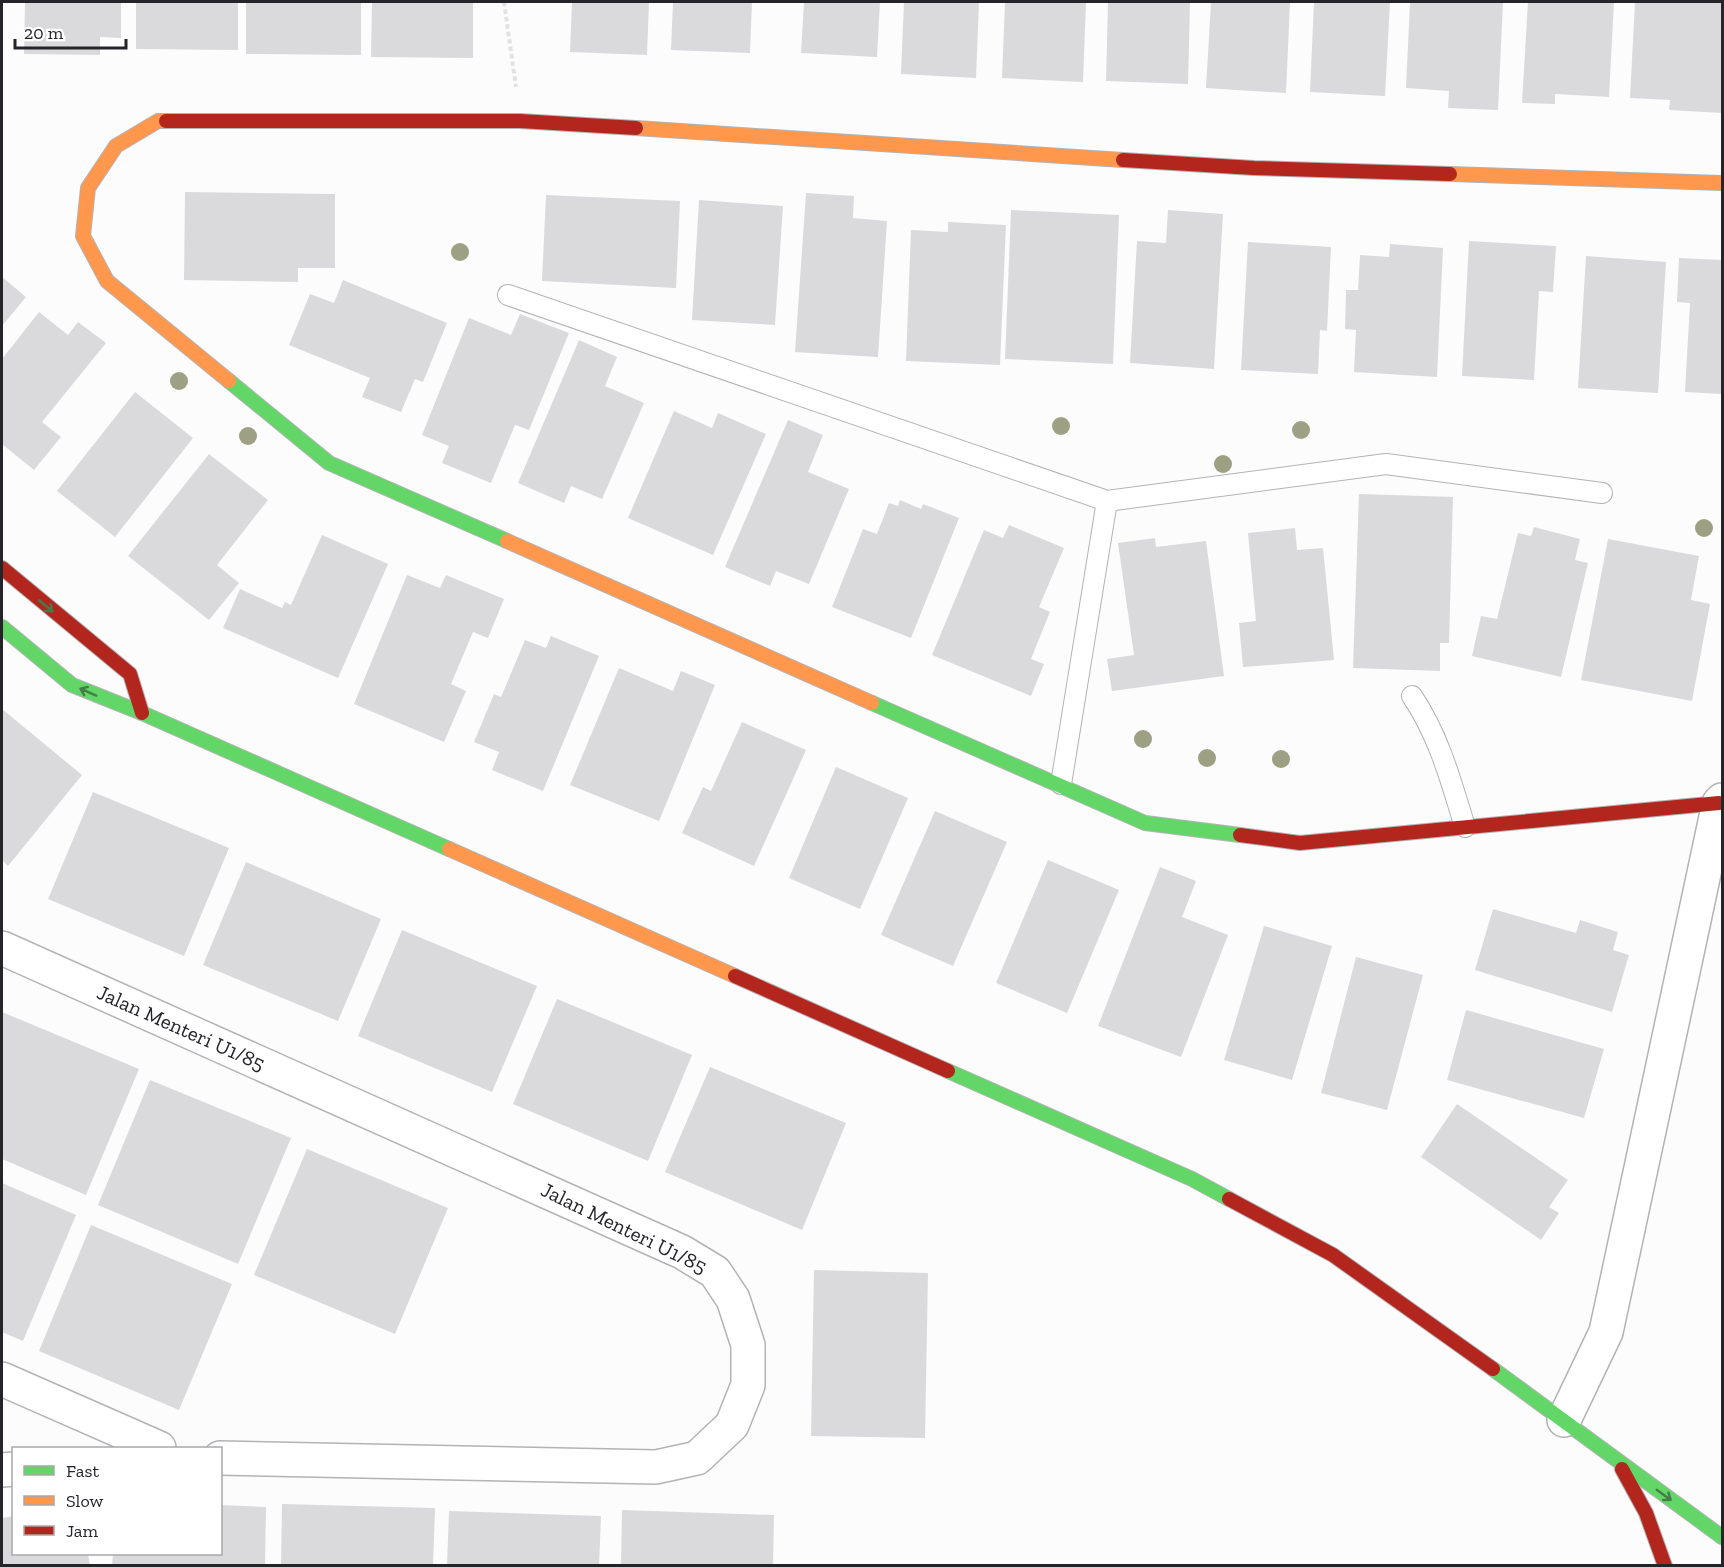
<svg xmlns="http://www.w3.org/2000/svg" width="1724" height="1567" font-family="'Zilla Slab',serif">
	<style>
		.building { fill: #dadadd }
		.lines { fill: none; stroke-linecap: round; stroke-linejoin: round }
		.lane-casing { stroke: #b3b3b6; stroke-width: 22 }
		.street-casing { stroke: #b3b3b6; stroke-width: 36 }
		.fast-casing { stroke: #b3b3b6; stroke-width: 16 }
		.slow-casing { stroke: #b3b3b6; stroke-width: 16 }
		.jam-casing { stroke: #b3b3b6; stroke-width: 16 }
		.path { stroke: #e2e2e4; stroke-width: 4; stroke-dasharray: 4.5 3; stroke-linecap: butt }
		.lane { stroke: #fff; stroke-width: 20 }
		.street { stroke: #fff; stroke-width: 33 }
		.fast { stroke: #63d668; stroke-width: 14 }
		.slow { stroke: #ff974d; stroke-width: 14 }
		.jam { stroke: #b3261e; stroke-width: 14 }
		.tree { fill: #9ea083 }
		.oneway { stroke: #447d48 }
		.labels { text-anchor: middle; stroke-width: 4.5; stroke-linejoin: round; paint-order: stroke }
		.street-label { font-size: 21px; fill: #252429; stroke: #fff }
	</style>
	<rect width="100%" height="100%" fill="#fcfcfd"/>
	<path class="building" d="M25,2H121V38L100,37V55L24,54Z
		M136,2H238V50L136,49Z
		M246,2H361V55L246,54Z
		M372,2H473V58L371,57Z
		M572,2H649L647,55L570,52Z
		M673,2H752L750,53L671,50Z
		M804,2H880L877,57L801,53Z
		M904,2H979L976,78L901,74Z
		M1005,2H1086L1083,82L1002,78Z
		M1108,2H1190L1188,84L1106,81Z
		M1211,2H1290L1286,93L1206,88Z
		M1314,2H1390L1385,96L1310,92Z
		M1410,2H1503L1498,110L1448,108L1449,91L1406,88Z
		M1528,2H1614L1609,97L1555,94V104L1522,103Z
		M1635,2H1722V113L1669,110L1670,100L1630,98Z
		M185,192L335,194V268H298V282L184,280Z
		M806,193L854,196L853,218L887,221L878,357L795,352Z
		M546,195L680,201L676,288L542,281Z
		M699,200L783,206L775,325L692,320Z
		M1011,210L1119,215L1113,364L1005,359Z
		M1168,210L1223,214L1214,369L1130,363L1137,241L1166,243Z
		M948,222L1006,225L1000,365L906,361L911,230L948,232Z
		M1469,241L1556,246L1553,292L1539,291L1534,380L1462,376Z
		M1248,242L1331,247L1327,331L1320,330L1318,374L1241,370Z
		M1390,244L1443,248L1437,377L1354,372L1356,330L1345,329L1346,290H1358L1360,255L1389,257Z
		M1586,256L1666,262L1658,393L1578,388Z
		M1679,258L1722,260V394L1685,392L1690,303L1677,302Z
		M2,277L26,297L2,326Z
		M343,280L447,323L423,382L415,379L401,412L362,397L370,378L289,345L310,294L334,303Z
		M39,312L68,335L78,322L106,343L42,422L61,437L34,470L2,444V359Z
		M520,314L569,333L529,430L515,425L491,483L442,463L449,446L422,435L469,318L511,335Z
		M579,340L617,357L605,386L644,403L602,499L571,486L564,503L518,483Z
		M135,392L193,438L115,537L57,491Z
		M674,411L712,428L718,413L766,434L713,555L628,518Z
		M788,420L823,435L808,472L849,489L809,584L776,571L770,586L725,567Z
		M209,454L268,500L217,565L239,583L209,620L128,556Z
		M1359,494L1453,497L1449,643H1440V671L1353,668Z
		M900,500L921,509L923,504L959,518L911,638L832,607L863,529L877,534L889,503L898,506Z
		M1009,525L1064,548L1039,607L1050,612L1031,659L1044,664L1031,696L932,655L984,530L1003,538Z
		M1534,527L1580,539L1575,560L1588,563L1561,677L1472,656L1481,616L1497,619L1518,533L1531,536Z
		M1295,528L1297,550L1323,548L1334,660L1243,667L1239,623L1256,621L1248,533Z
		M322,535L388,564L338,678L223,628L240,589L282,608L285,602L291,605Z
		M1155,538L1156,547L1206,541L1224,676L1112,691L1107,659L1134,655L1118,543Z
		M1608,539L1699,556L1691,600L1710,604L1692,701L1581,680Z
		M407,575L440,588L446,575L504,599L488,638L473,632L451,684L466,691L444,742L354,704Z
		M551,636L599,656L543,791L492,770L499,752L474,742L494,694L501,697L525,640L546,648Z
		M619,668L673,691L681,671L715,685L659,821L570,785Z
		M2,709L82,775L8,866L2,860Z
		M742,722L806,750L754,866L682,833L703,787L711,791Z
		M836,767L908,798L860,909L789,878Z
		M93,792L229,848L184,956L48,899Z
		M935,811L1007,842L953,966L881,935Z
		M1048,860L1119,890L1067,1013L996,983Z
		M246,862L381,919L338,1021L203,965Z
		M1160,867L1196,881L1182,917L1228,935L1181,1057L1098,1026Z
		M1493,909L1576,933L1580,920L1618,932L1613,950L1629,955L1612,1012L1475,970Z
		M1264,926L1332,946L1292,1080L1224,1060Z
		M402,930L537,986L492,1092L358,1036Z
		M1356,957L1423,975L1387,1110L1321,1093Z
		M557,999L692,1055L648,1161L513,1104Z
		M1466,1010L1604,1049L1584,1118L1447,1080Z
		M2,1012L139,1069L86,1195L2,1159Z
		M710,1067L846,1123L802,1230L665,1172Z
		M150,1080L291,1138L238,1264L98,1205Z
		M1457,1104L1568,1180L1549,1207L1559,1213L1541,1240L1421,1157Z
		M307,1149L448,1208L395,1334L254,1275Z
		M2,1183L76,1215L23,1341L2,1332Z
		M91,1225L232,1284L179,1410L39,1351Z
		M814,1270L928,1273L925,1438L811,1436Z
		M282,1504L435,1508L433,1566H281Z
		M220,1505L266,1507L265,1566H112L113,1554H220Z
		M622,1510L774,1515L773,1566H621Z
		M449,1511L601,1516L599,1566H447Z
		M14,1516V1554H88L90,1566H2V1518Z"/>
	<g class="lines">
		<defs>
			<path id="lane" d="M508,295L1107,501L1061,784
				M1107,501L1386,464L1602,493
				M1412,696C1439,736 1451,781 1465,827"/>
			<path id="street" d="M2,948L682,1252L715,1272L733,1299L748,1345V1385L732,1425L697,1458L656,1467L220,1458
				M2,1379L159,1448
				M1564,1420L1606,1332L1719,803L1722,800
				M2,1470L14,1469"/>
			<path id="fast" d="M229,381L329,463L507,541
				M2,627L72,685L142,713L449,849
				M872,703L1145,823L1240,835
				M948,1071L1192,1179L1229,1199
				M1493,1369L1722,1537"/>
			<path id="slow" d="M166,121H158L116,146L88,188L83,236L107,281L229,381
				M636,128L1123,160
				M1450,174L1722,183
				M507,541L872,703
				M449,849L735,976"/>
			<path id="jam" d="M166,121H520L636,128
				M1123,160L1254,168L1450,174
				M2,568L130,674L142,713
				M1240,835L1300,843L1719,803
				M735,976L948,1071
				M1229,1199L1333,1255L1493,1369
				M1622,1469L1646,1513L1665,1566"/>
		</defs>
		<use href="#lane" class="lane-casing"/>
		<use href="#street" class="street-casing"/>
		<use href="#fast" class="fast-casing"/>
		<use href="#slow" class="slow-casing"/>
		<use href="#jam" class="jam-casing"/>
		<path class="path" d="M504,2L516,87"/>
		<use href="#lane" class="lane"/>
		<use href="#street" class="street"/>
		<use href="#fast" class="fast"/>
		<use href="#slow" class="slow"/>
		<use href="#jam" class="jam"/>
	</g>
	<g class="tree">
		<circle cx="460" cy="252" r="9"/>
		<circle cx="179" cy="381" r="9"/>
		<circle cx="1061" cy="426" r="9"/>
		<circle cx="1301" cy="430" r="9"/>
		<circle cx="248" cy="436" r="9"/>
		<circle cx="1223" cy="464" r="9"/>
		<circle cx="1704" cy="528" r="9"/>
		<circle cx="1143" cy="739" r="9"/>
		<circle cx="1207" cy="758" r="9"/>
		<circle cx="1281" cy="759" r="9"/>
	</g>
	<defs><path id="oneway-shaft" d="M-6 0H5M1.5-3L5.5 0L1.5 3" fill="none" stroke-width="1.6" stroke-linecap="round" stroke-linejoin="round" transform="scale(1.5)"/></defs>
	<g class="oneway">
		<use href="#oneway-shaft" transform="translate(46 606) rotate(40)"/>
		<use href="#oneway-shaft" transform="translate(88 692) rotate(-156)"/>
		<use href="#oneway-shaft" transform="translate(1664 1495) rotate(36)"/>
	</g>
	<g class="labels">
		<g class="street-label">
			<text transform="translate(181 1028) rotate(24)" y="7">Jalan Menteri U1/85</text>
			<text transform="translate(624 1228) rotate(26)" y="7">Jalan Menteri U1/85</text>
		</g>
	</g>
	<rect width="1724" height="1567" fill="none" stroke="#252429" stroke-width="6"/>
	<rect x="12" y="1447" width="210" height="108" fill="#ffffff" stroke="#a8a7a9" stroke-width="1.5"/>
	<rect x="24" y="1466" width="30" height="9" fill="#63d668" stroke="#a8a7a9" stroke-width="1.5"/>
	<text x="66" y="1477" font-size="18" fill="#252429">Fast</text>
	<rect x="24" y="1496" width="30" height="9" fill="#ff974d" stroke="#a8a7a9" stroke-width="1.5"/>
	<text x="66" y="1507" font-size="18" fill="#252429">Slow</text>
	<rect x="24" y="1526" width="30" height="9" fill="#b3261e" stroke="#a8a7a9" stroke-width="1.5"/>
	<text x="66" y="1537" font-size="18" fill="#252429">Jam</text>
	<path d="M15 39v9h111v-9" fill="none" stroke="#252429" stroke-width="3"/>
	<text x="24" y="39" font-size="18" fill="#252429" stroke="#ffffff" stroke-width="4.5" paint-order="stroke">20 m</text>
</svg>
